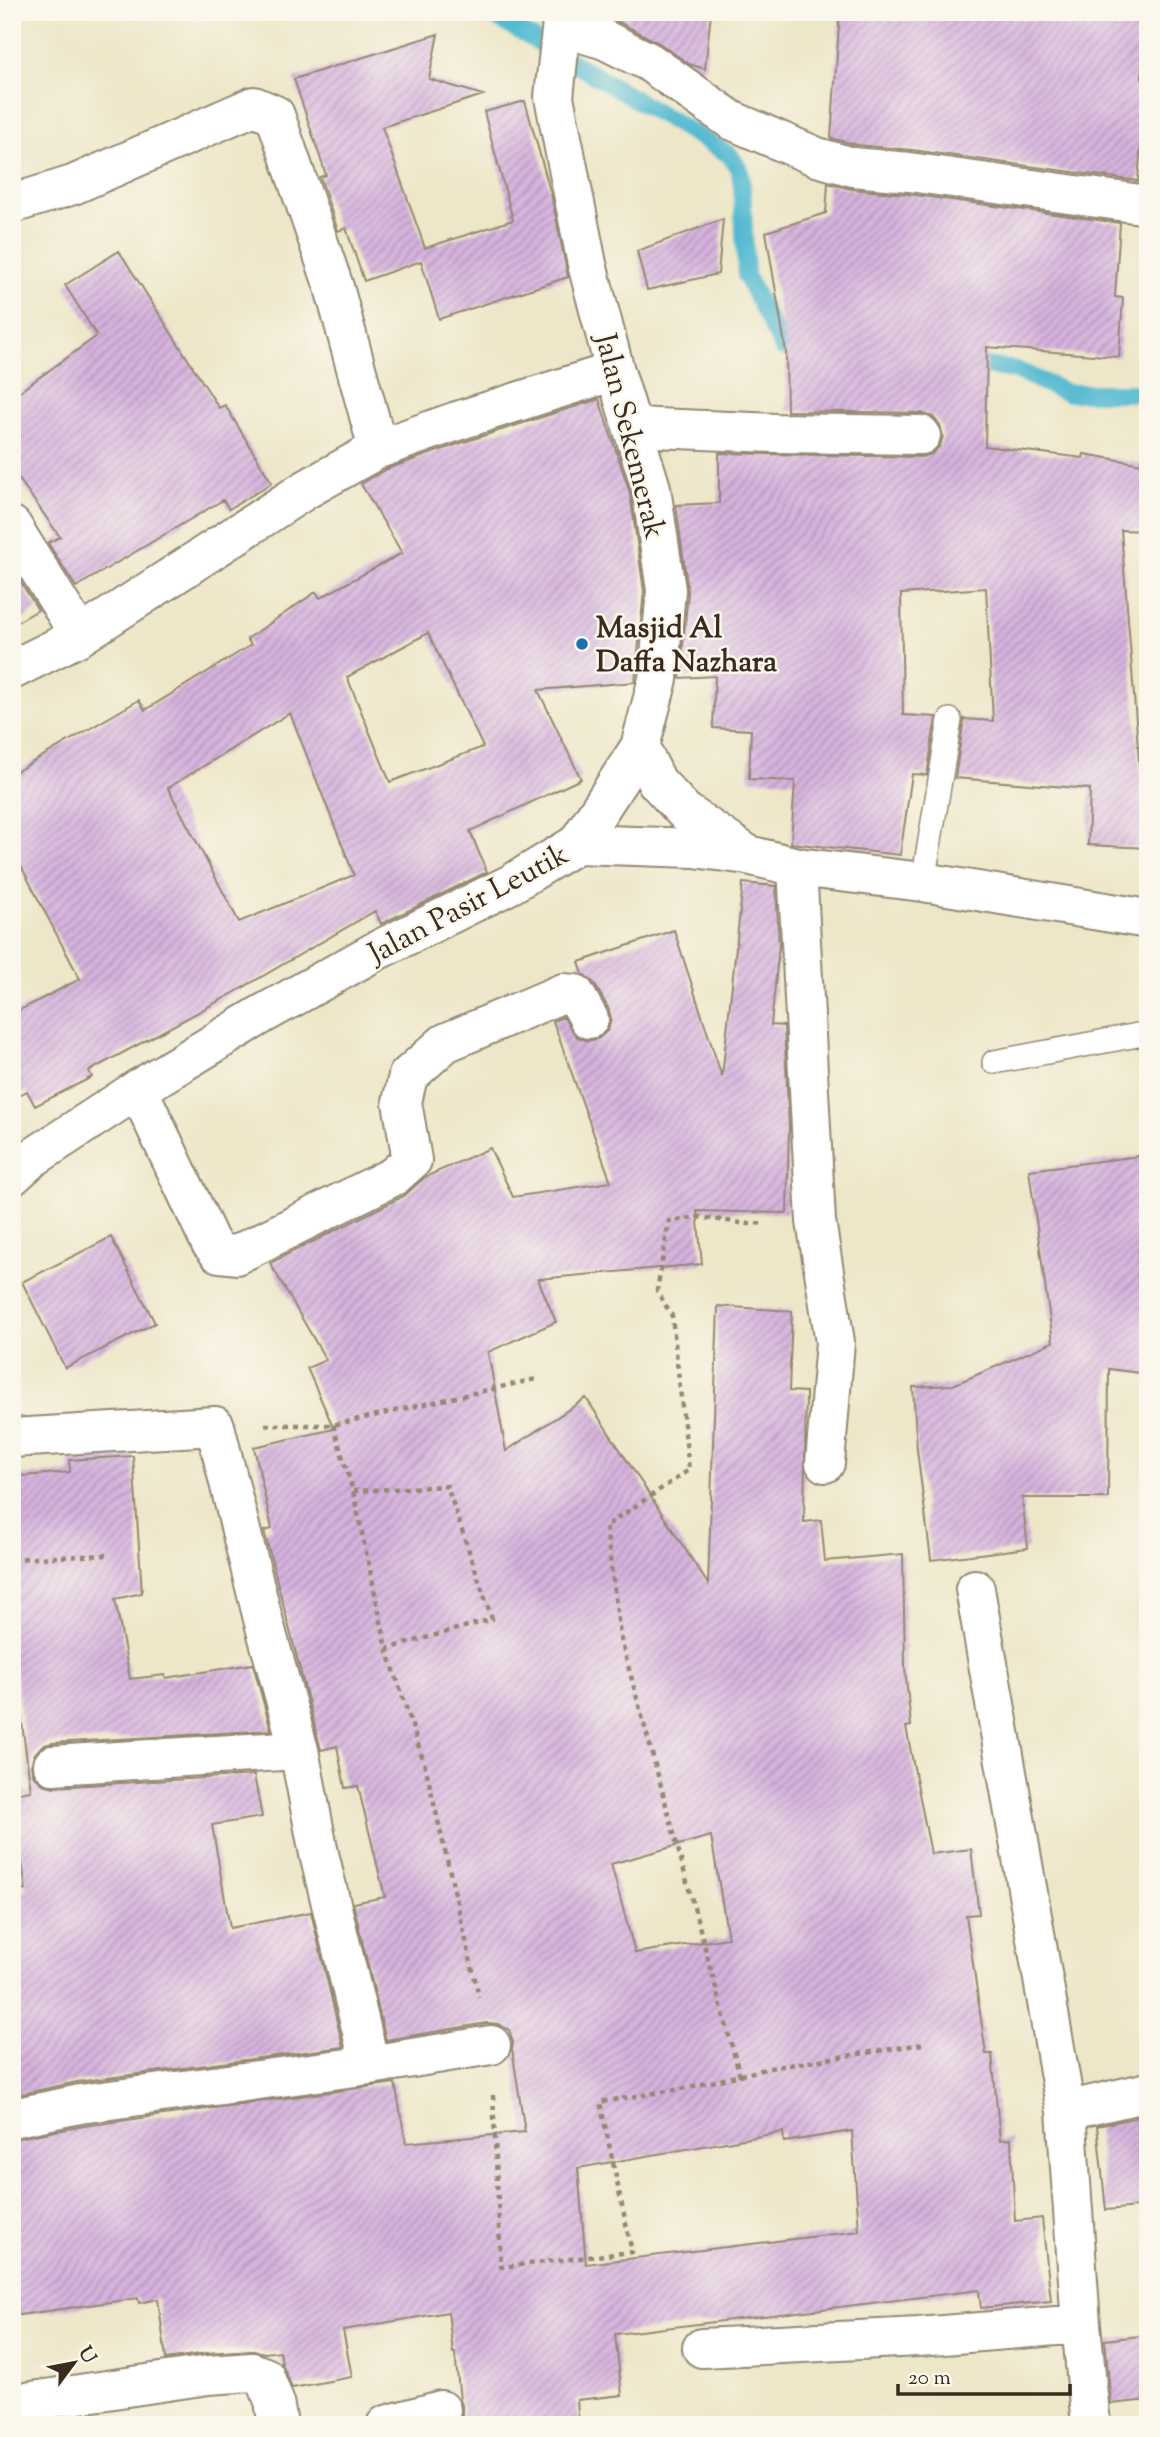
<svg xmlns="http://www.w3.org/2000/svg" width="1160" height="2437" font-family="'Sorts Mill Goudy',serif">
	<style>
		.lines { fill: none; stroke-linecap: round; stroke-linejoin: round }
		.stream { stroke: #52b9d0; stroke-width: 18 }
		.building { fill: url(#building-hatch); fill-rule: evenodd }
		.service-casing { stroke: #948873; stroke-width: 26 }
		.minor-casing { stroke: #948873; stroke-width: 42 }
		.tertiary-casing { stroke: #948873; stroke-width: 42 }
		.path { stroke: #948873; stroke-width: 4.5; stroke-dasharray: 5 5; stroke-linecap: butt }
		.service { stroke: #fff; stroke-width: 23 }
		.minor { stroke: #fff; stroke-width: 38 }
		.tertiary { stroke: #fff; stroke-width: 38 }
		.poi-dot { fill: #1f6fb2; stroke: #fbf7ec; stroke-width: 2.5 }
		.labels { text-anchor: middle; stroke-width: 5; stroke-linejoin: round; paint-order: stroke }
		.street-label { font-size: 30px; fill: #3b2a1e; stroke: #fbf7ec }
		.poi-label { font-size: 30px; font-weight: bold; fill: #3b2a1e; stroke: #fbf7ec; text-anchor: start }
	</style>
	<defs>
		<pattern id="building-hatch" width="6" height="6" patternUnits="userSpaceOnUse" patternTransform="scale(1.75)"><rect width="6" height="6" fill="#d6b3de"/><path d="M-1 1l2-2M0 6l6-6M5 7l2-2" fill="none" stroke="#af92b3"/></pattern>
	</defs>
	<rect width="100%" height="100%" fill="#fbf7ec"/>
	<filter id="ink" filterUnits="userSpaceOnUse"><feTurbulence type="fractalNoise" baseFrequency=".0143" numOctaves="2"/><feDisplacementMap in="SourceGraphic" scale="14" xChannelSelector="R" yChannelSelector="G"/><feConvolveMatrix kernelMatrix="1 2 1 2 8 2 1 2 1" color-interpolation-filters="sRGB"/></filter>
	<filter id="wash" filterUnits="userSpaceOnUse"><feTurbulence type="fractalNoise" baseFrequency=".00686" numOctaves="4" result="noise"/><feDisplacementMap in="SourceGraphic" scale="28" xChannelSelector="R" yChannelSelector="G"/><feGaussianBlur stdDeviation="1.57" result="paint"/><feColorMatrix in="noise" values="0 0 0 0 0 0 0 0 0 0 0 0 0 0 0 0 0 1.4 0 .05"/><feComposite in="paint" operator="in"/></filter>
	<g filter="url(#wash)">
		<rect width="100%" height="100%" fill="#ede6c8"/>
		<g class="lines">
			<path class="stream" d="M487,12L730,155L740,171L742,187L746,276L783,348L807,349
				M964,363L1016,370L1067,393H1148"/>
		</g>
		<g id="blocks">
			<path class="building" d="M589,12H711L705,69L689,64L659,43L615,20Z
				M840,12H1146L1142,78H1146L1138,181L912,150L857,145L831,138Z
				M438,34L429,79L483,95L382,127L425,248L513,220L484,112L525,101L552,198L568,277L439,319L421,261L364,281L346,228L338,231L320,177L326,175L294,79Z
				M828,183L851,189L907,194L1120,223L1115,297L1123,298L1119,357L987,347L985,446L1083,458L1084,454L1148,465V531L1121,530L1142,798H1148V848L1088,845L1090,789L955,778L964,719L993,721L986,588L901,594L903,715L936,717L927,775L912,774L900,855L791,843L795,781L749,779L751,730L713,728L715,676L680,678L688,592L676,505L719,503V453L921,457L932,454L940,446L943,436L940,425L933,417L922,413L787,411L786,352L766,232L826,213Z
				M723,219L718,274L647,290L637,251Z
				M119,251L219,408L225,405L272,483L229,509L223,500L76,587L48,543L60,537L12,469V397L97,336L65,285Z
				M599,399L630,493L644,591L635,682L538,690L581,779L470,831L487,872L381,924L375,911L232,994L89,1071L92,1077L35,1106L27,1091L12,1098V1014L80,979L12,849V774L139,700L145,710L251,645L247,639L316,592L320,598L402,553L361,484L387,469L464,442ZM428,633L483,747L390,782L347,677ZM290,713L354,875L239,922L168,788Z
				M12,568L38,610L12,625Z
				M743,883L776,886L779,946L771,1025L784,1026L789,1126L787,1213L697,1211L702,1264L538,1279L556,1322L488,1352L506,1451L586,1398L708,1584L718,1306L792,1311L789,1391L806,1392L804,1522L821,1520L825,1561L903,1554L905,1668L911,1726L906,1727L931,1854L971,1849L979,1914L966,1915L986,2054H992L1000,2140L1011,2139L1015,2221L1042,2218L1051,2301L981,2308L979,2290L615,2334L622,2395L577,2400L579,2425H462V2405L460,2400L455,2353H453L448,2312L343,2330L352,2377L292,2388L282,2364L280,2351L265,2353L251,2350L207,2353L166,2359L158,2299L139,2303L138,2298L12,2316V2139L84,2126L395,2083L406,2143L525,2132L512,2049L513,2042L509,2030L498,2024L487,2023L386,2040L353,1903L385,1897L358,1786L345,1788L337,1746L321,1750L264,1531L272,1529L254,1447L334,1429L307,1368L326,1360L270,1263L404,1196L425,1177L490,1148L513,1197L611,1182L553,1021L563,1017L577,1037L588,1041L599,1038L608,1030L611,1019L608,1008L594,983L583,974L579,962L674,930L722,1077ZM711,1836L728,1938L635,1953L611,1864ZM852,2131L859,2231L586,2264L578,2168L783,2132L784,2142Z
				M1148,1155V1374L1109,1369L1108,1498H1022L1028,1548L931,1560L917,1450L913,1387L953,1385L1053,1342L1029,1170Z
				M111,1237L155,1323L65,1368L22,1282Z
				M133,1456L142,1593L115,1599L130,1679L165,1675L166,1678L253,1664L271,1730L52,1743L42,1746L34,1755L31,1766L34,1776L43,1784L54,1787L254,1775L262,1817L212,1825L230,1928L311,1912L343,2047L77,2082L12,2096V1894L26,1890L12,1794L31,1791L15,1670L12,1671V1477L70,1472L69,1460Z
				M1148,2115V2206L1106,2210L1097,2126Z
				M1148,2335V2400L1111,2404L1105,2340Z"/>
		</g>
	</g>
	<g filter="url(#ink)">
		<use href="#blocks" fill-opacity="0" stroke="#948873" stroke-width="2"/>
		<g class="lines">
			<defs>
				<path id="service" d="M923,882L950,720
					M994,1062L1148,1033"/>
				<path id="minor" d="M563,12L554,97L587,264L615,371L651,488L666,590L658,679L640,747L577,844
					M562,27L605,40L649,62L731,120L817,157L853,167L909,172L1148,205
					M12,204L73,185L254,106L275,115L334,287L378,449
					M632,427L775,433L921,435
					M12,526L80,636
					M12,670L80,636L305,490L378,449L457,421L615,371
					M640,747L657,782L684,811L748,855
					M797,867L816,1221L835,1342L825,1463
					M138,1089L210,1242L219,1253L236,1255L394,1176L412,1160L402,1102L408,1076L445,1043L563,993L575,994L589,1019
					M12,1438L215,1426L263,1619L299,1750L319,1854L370,2065
					M975,1589L1066,2111
					M53,1765L299,1750
					M12,2118L80,2104L370,2065L491,2045
					M702,2348L918,2337L1081,2324
					M12,2404L208,2375L252,2372L265,2377L274,2401L278,2425
					M386,2425L441,2410
					M1091,2425L1081,2324L1066,2111L1148,2092"/>
				<path id="tertiary" d="M12,1176L31,1159L138,1089L261,1015L376,951L511,884L577,844L694,848L748,855L797,867L923,882L1148,919"/>
			</defs>
			<use href="#service" class="service-casing"/>
			<use href="#minor" class="minor-casing"/>
			<use href="#tertiary" class="tertiary-casing"/>
			<path class="path" d="M265,1425H333L536,1379
				M333,1425L353,1491L387,1649L426,1769L479,1997
				M353,1491L447,1486L492,1619L387,1649
				M12,1559L106,1555
				M740,2076L620,1636L606,1526L689,1470L672,1316L657,1291L669,1221L698,1217L749,1224L765,1223
				M493,2095L501,2267L632,2252L600,2102L686,2088L770,2068L922,2044"/>
			<use href="#service" class="service"/>
			<use href="#minor" class="minor"/>
			<use href="#tertiary" class="tertiary"/>
		</g>
	</g>
	<circle class="poi-dot" cx="582" cy="644" r="7"/>
	<g class="labels">
		<g class="street-label">
			<text transform="translate(631 436) rotate(76)" y="10">Jalan Sekemerak</text>
			<text transform="translate(468 903) rotate(-28)" y="10">Jalan Pasir Leutik</text>
		</g>
		<g class="poi-label">
			<text x="596" y="637">Masjid Al<tspan x="596" dy="34">Daffa Nazhara</tspan></text>
		</g>
	</g>
	<rect width="1160" height="2437" fill="none" stroke="#fbf7ec" stroke-width="42"/>
	<g transform="translate(74 2363) rotate(58)" stroke="#fbf7ec" stroke-width="5" paint-order="stroke">
	<path d="M0-5L12 26L0 18L-12 26Z" fill="#3b2a1e"/>
	<text y="-10" font-size="19" font-weight="bold" text-anchor="middle" fill="#3b2a1e">U</text>
	</g>
	<path d="M898 2384v10h172v-10" fill="none" stroke="#3b2a1e" stroke-width="3.5"/>
	<text x="908" y="2384" font-size="21" fill="#3b2a1e" stroke="#fbf7ec" stroke-width="5" paint-order="stroke">20 m</text>
</svg>
